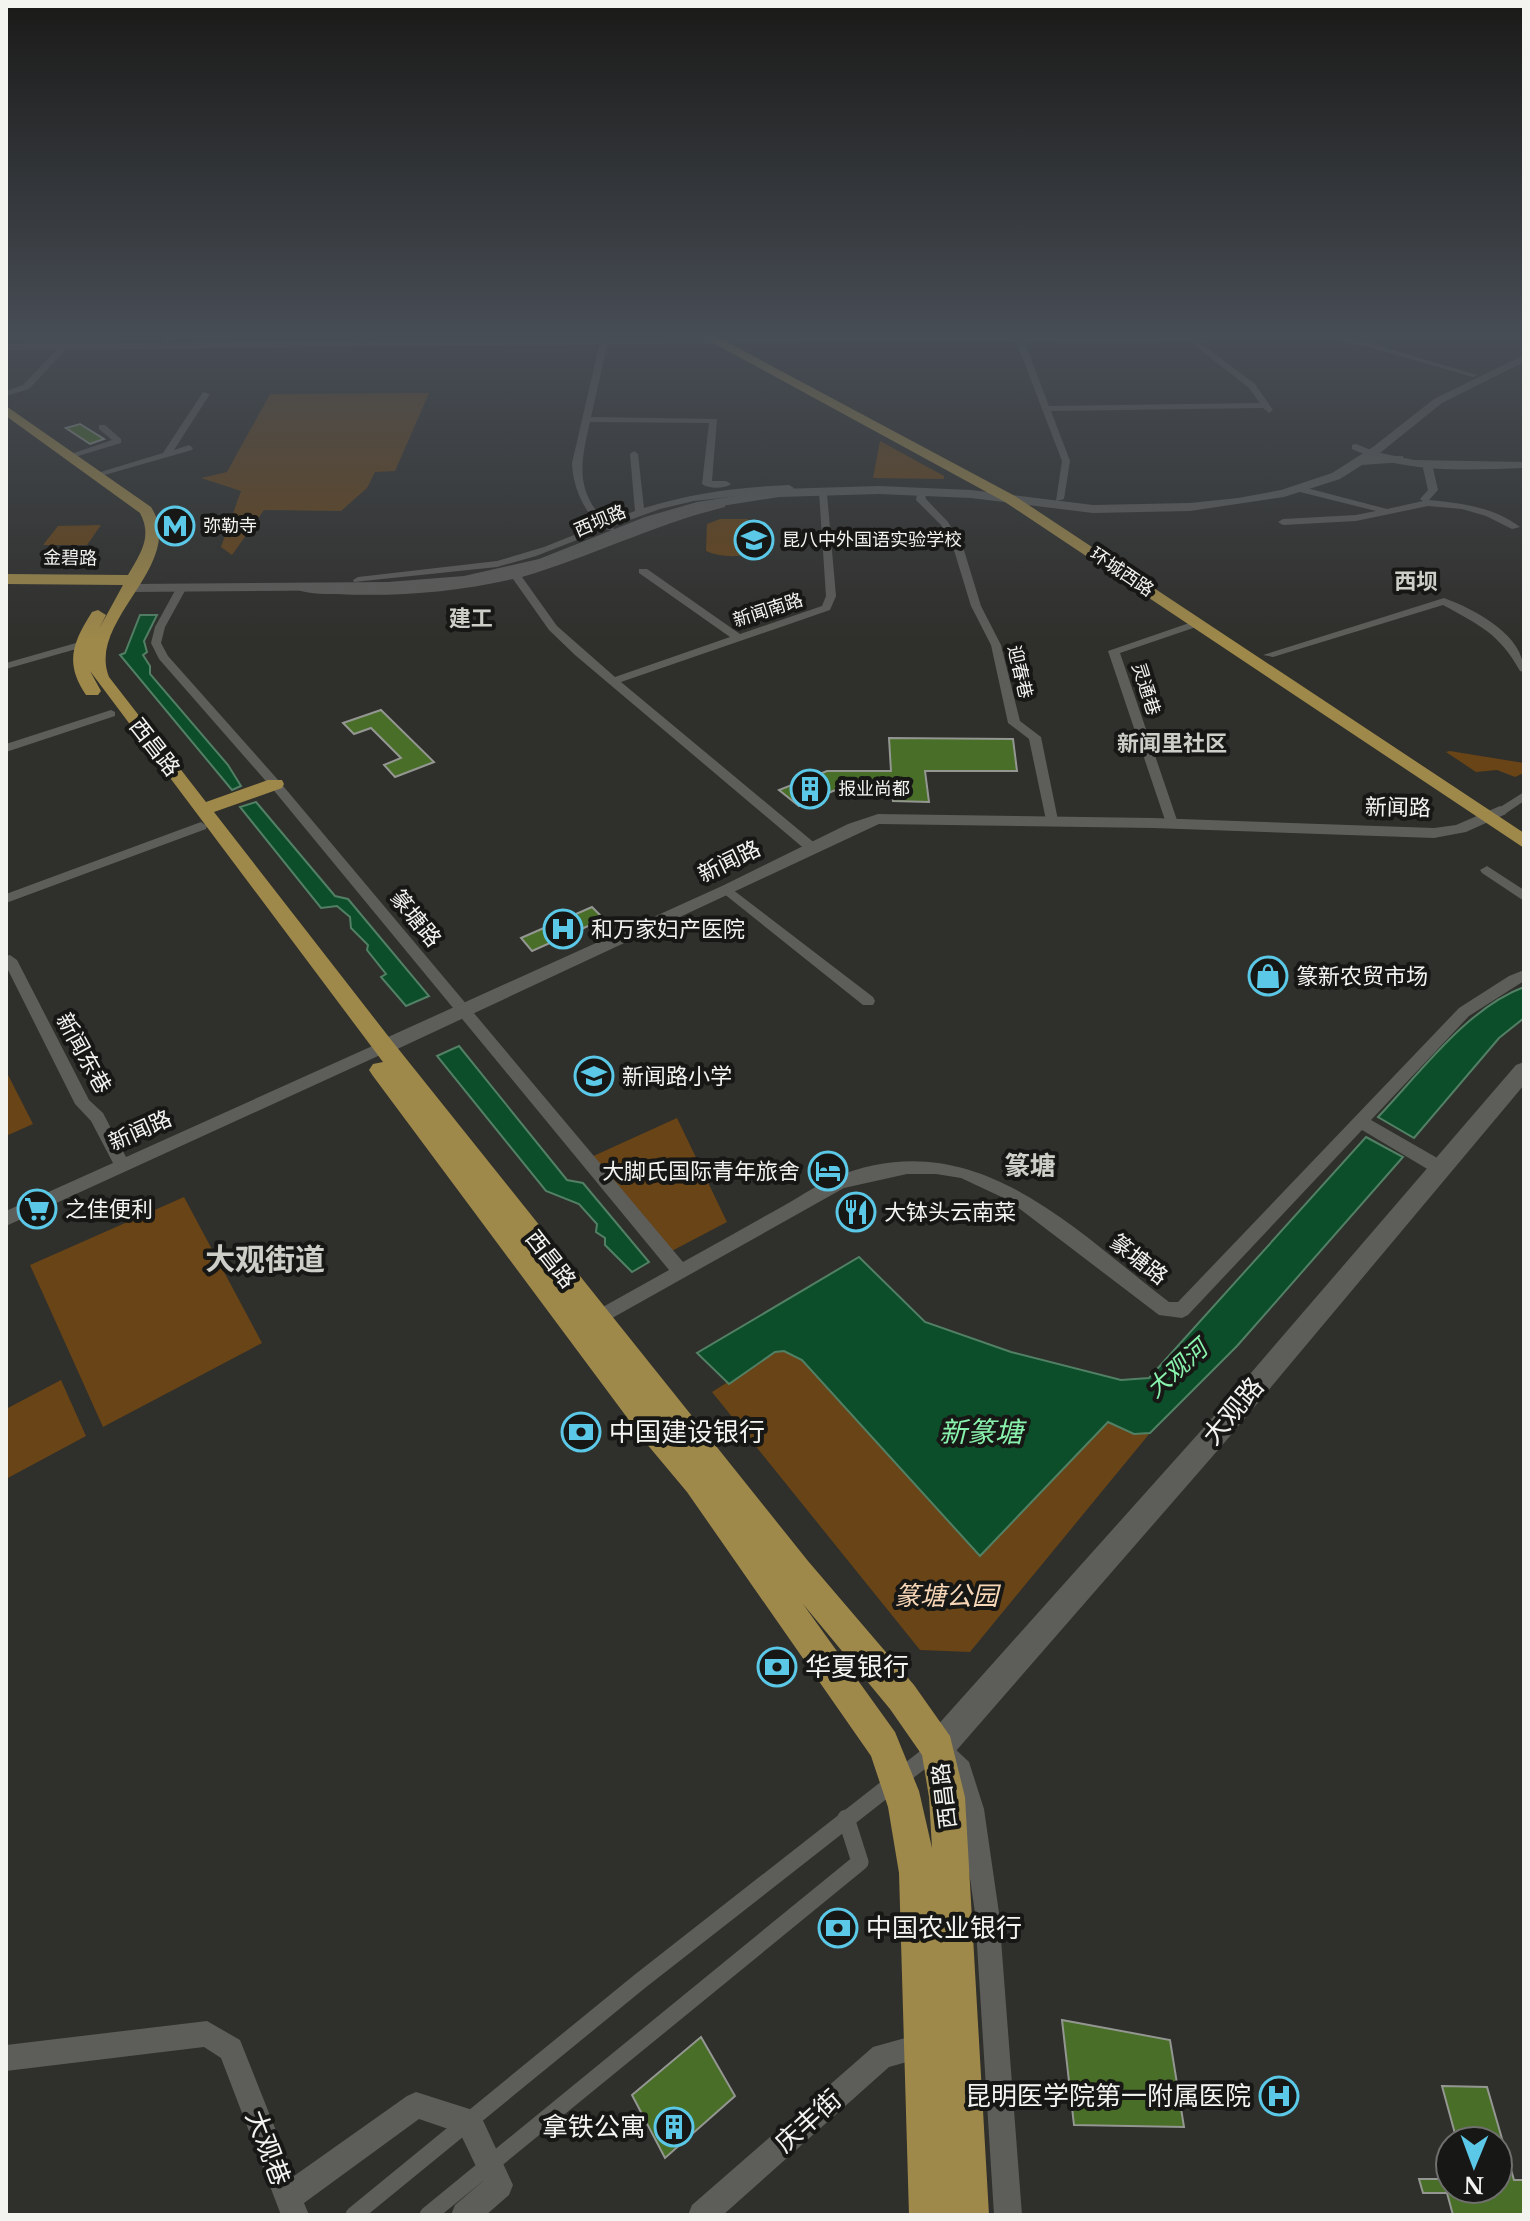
<svg xmlns="http://www.w3.org/2000/svg" width="1530" height="2221" font-family="'Libre Baskerville','Noto Sans SC',serif">
	<style>
		.green { fill: #684417 }
		.water { fill: #0d4e2a; stroke: #528065; stroke-width: 2 }
		.building { fill: #496e27; stroke: #939691; stroke-width: 2 }
		.lines { fill: none; stroke-linecap: round; stroke-linejoin: round }
		.pedestrian { stroke: #5d5d59; stroke-width: 17 }
		.minor { fill: #5d5d59; fill-rule: evenodd }
		.tertiary { fill: #5d5d59; fill-rule: evenodd }
		.secondary { fill: #5d5d59; fill-rule: evenodd }
		.primary { fill: #9f894a; fill-rule: evenodd }
		.labels { text-anchor: middle; stroke-width: 8; stroke-linejoin: round; paint-order: stroke }
		.far-street-label { font-size: 18px; fill: #f3f3f0; stroke: #171715 }
		.far-poi-label { font-size: 18px; fill: #f3f3f0; stroke: #171715; text-anchor: start }
		.far-quarter-label { font-size: 22px; font-weight: bold; fill: #cecec9; stroke: #171715 }
		.street-label { font-size: 22px; fill: #f3f3f0; stroke: #171715 }
		.poi-label { font-size: 22px; fill: #f3f3f0; stroke: #171715; text-anchor: start }
		.water-label { font-size: 24px; font-style: italic; fill: #89f3ad; stroke: #171715 }
		.quarter-label { font-size: 26px; font-weight: bold; fill: #cecec9; stroke: #171715 }
		.near-street-label { font-size: 26px; fill: #f3f3f0; stroke: #171715 }
		.near-poi-label { font-size: 26px; fill: #f3f3f0; stroke: #171715; text-anchor: start }
		.near-park-label { font-size: 26px; font-style: italic; fill: #f7d7b7; stroke: #171715 }
		.near-water-label { font-size: 28px; font-style: italic; fill: #89f3ad; stroke: #171715 }
		.district-label { font-size: 30px; font-weight: bold; fill: #cecec9; stroke: #171715 }
	</style>
	<rect width="100%" height="100%" fill="#2f2f2b"/>
	<path class="green" d="M429,393L395,471L375,472L367,488L341,511L264,510L232,555L221,547L241,491L201,478L227,472L270,394Z
		M880,441L944,476V479L873,478Z
		M720,519H747L758,523V550C744,558 721,558 706,551L707,524Z
		M101,525L87,545H43L58,526Z
		M1450,751L1524,763V773L1515,777L1497,770L1476,772L1446,752Z
		M6,1071L33,1124L6,1136Z
		M677,1118L727,1222L668,1253L589,1158Z
		M184,1197L262,1343L103,1427L30,1265Z
		M784,1351L802,1359L980,1555L1109,1421L1134,1434L1150,1433L970,1652L920,1650L712,1392L775,1352Z
		M61,1380L86,1436L6,1479V1409Z"/>
	<path class="water" d="M140,615H157L144,641L147,652L143,655L150,666V674L228,765L241,786L232,790L120,655L125,653Z
		M256,802L335,896L348,899L429,996L406,1006L381,977L386,974L367,950L368,945L351,928L350,917L337,906L321,908L240,807Z
		M1524,987V1018L1499,1038L1414,1138L1378,1117C1420,1073 1467,1008 1524,987Z
		M459,1046L567,1180L583,1183L649,1262L632,1272L605,1245V1238L596,1232L597,1224L579,1204L546,1191L437,1056Z
		M1366,1137L1403,1157L1237,1346L1150,1433L1134,1434L1108,1422L980,1556L802,1360L784,1351L775,1352L729,1384L697,1353L859,1257L925,1322L1011,1352L1121,1380L1149,1378Z"/>
	<path class="building" d="M80,424L104,439L90,444L66,428Z
		M381,710L434,762L395,777L384,765L401,758L371,728L354,734L343,723Z
		M889,738L1013,739L1017,771H925L929,802L893,801L892,788L842,787L799,806L779,790L827,771H891Z
		M592,907L604,919L532,951L521,938Z
		M1062,2020L1170,2040L1184,2127L1074,2125Z
		M701,2037L735,2096L665,2158L632,2095Z
		M1442,2086L1487,2087L1514,2180H1524V2215H1453L1447,2193H1423L1419,2179H1450V2189H1498V2141H1457Z"/>
	<g class="lines">
		<path class="pedestrian" d="M354,2215L639,1982L934,1751
			M428,2215L860,1862L846,1818"/>
		<path class="minor" d="M167,333H175L165,347H159Z
			M362,333H370L363,345H357Z
			M602,333H610L591,417L717,419L712,481H726L731,484C724,489 709,489 702,484L709,423L590,422C581,461 574,490 606,522L635,511L630,454L634,451L638,454L644,508C691,493 740,487 789,485L794,488L792,490L694,501L660,509L613,526L614,531L605,529L536,556L497,567L354,582L353,580L358,577L497,561L544,547L599,525C582,508 573,486 572,463Z
			M1013,333H1021L1049,406L1260,403L1249,388L1188,340L1191,336L1255,384L1273,410L1269,413L1263,408L1051,411L1070,461L1064,499L1056,501L1062,461Z
			M1306,333H1322L1369,343L1477,375L1473,377L1368,347Z
			M62,344L69,346L29,389L6,396V391L23,385Z
			M203,392L210,394L174,450L189,445L193,448L192,450L94,478V474L163,453Z
			M99,425H105L121,439V443L68,459V455L112,440L99,429Z
			M1428,465L1433,468L1438,490L1429,500C1461,503 1494,507 1520,527L1512,529L1486,516L1462,509L1428,506L1356,521L1283,525L1278,522L1283,519L1356,515L1376,511L1296,491L1294,489L1299,486L1387,509L1423,501L1420,499L1428,490L1423,468Z
			M918,489H924L926,499L948,522L963,547L981,606L1001,645L1020,721L1041,737L1058,820L1057,823H1047L1046,820L1029,739L1008,723L991,645L971,606L953,547L941,525L916,500Z
			M819,492L827,494L836,596L830,610L621,682L817,845V851H807L575,655L549,630L513,579C455,592 396,597 336,594C323,594 304,594 294,588L299,585L393,589L488,578L544,564L674,515L725,503V507C655,524 591,557 522,577L557,626L615,677L730,637L639,573V569H647L740,634L822,606L826,596Z
			M177,587L186,589L165,627L161,643L168,656L279,781L683,1262C717,1243 751,1224 785,1205C801,1196 817,1185 833,1178C972,1120 1068,1225 1169,1302H1178L1459,1008L1509,976L1524,970V981L1469,1016L1371,1120L1446,1163L1448,1168L1446,1173H1434L1362,1130L1188,1315L1182,1318L1159,1315L1008,1200L961,1178L936,1174H907L844,1188L598,1326L592,1323L589,1318L592,1313L669,1270L271,787L159,659L151,643L155,627Z
			M1444,598C1476,610 1524,635 1524,672L1520,671C1499,633 1479,625 1443,605L1273,657L1263,655Z
			M1198,620L1203,623L1202,625L1120,653L1178,823L1172,827L1166,823L1108,651Z
			M83,641L88,644L87,646L6,669V663Z
			M111,710L115,712V716L6,752V744Z
			M1524,792V801L1505,814H1495L1494,811Z
			M201,822L207,826L206,829L6,903V894Z
			M1487,866L1524,890V901L1482,873L1480,870Z
			M728,886L873,997L875,1001L873,1005H863L723,893L721,890Z
			M10,955L17,960L89,1100L103,1113L126,1157L379,1043L384,1042L392,1047L389,1051L6,1226V1211L113,1163L91,1121L75,1104L6,966V956Z
			M942,1741L950,1744L969,1762L984,1809L999,1913L1022,2215H994L975,1913L960,1809L951,1777L934,1760L931,1752L934,1744Z
			M207,2021L240,2040L294,2176L407,2096L416,2092L479,2112L513,2185L509,2195L486,2215H451L455,2205L483,2181L460,2133L419,2119L304,2203L309,2215H281L221,2058L204,2047L6,2071V2045Z
			M923,2033L932,2037L936,2046L932,2055L889,2067L723,2215H688L692,2205L873,2047Z"/>
		<path class="tertiary" d="M1229,333L1202,341L1155,343L865,342L6,350V344L865,336L1155,337Z
			M1356,444L1376,452L1414,460L1524,462V468C1467,470 1405,474 1352,449V445Z
			M1500,806L1506,808V814L1466,832L1434,838L1153,828L879,824L391,1052L384,1054L374,1047L377,1042L722,886L848,824L878,814L1153,818L1434,828L1456,825Z"/>
		<path class="secondary" d="M1524,355V362L1442,403L1375,457L1403,456V462L1362,465L1340,479L1284,497L1190,511L1093,513L971,498L879,494L779,497L703,509L655,523L548,565L464,584L388,590L131,592L124,588L131,584L388,582L464,576L539,559L645,517L697,502L779,489L879,486L971,490L1093,505L1190,503L1238,498L1281,490L1332,473L1373,447L1434,399Z
			M1524,1062V1085L1225,1442L949,1759L938,1764L927,1759L922,1748L927,1737L1207,1424L1516,1065Z"/>
		<path class="primary" d="M695,333H710L1015,496L1524,833V848L1005,502Z
			M6,406L151,507C188,565 86,619 109,677L206,802L268,780H282L284,784L282,788L214,812L392,1041L808,1561L914,1685L950,1736L965,1797L989,2215H909L899,1873L888,1807L871,1756L687,1492L646,1443L373,1076L369,1070L373,1064L383,1062L90,671L101,691L98,695H86C64,663 73,642 92,612L98,610L106,615L99,629L123,585L6,584V574L128,575C140,554 153,537 140,513L6,416ZM803,1604L890,1709L922,1755L929,1797L932,1848L919,1791L895,1732Z"/>
	</g>
	<linearGradient id="sky" x2="0" y2="1"><stop stop-color="#1a1a18"/><stop offset="0.52" stop-color="#474d55"/><stop offset="1" stop-color="#474d55" stop-opacity="0"/></linearGradient>
	<rect width="1530" height="644" fill="url(#sky)"/>
	<defs>
		<symbol id="metro-ring" viewBox="-11 -11 22 22"><circle r="9.5" fill="#171715" stroke="#5ac8e6" stroke-width="1.5"/><path d="M-5.5 5V-5H-3L0 0L3-5H5.5V5H3V-.5L0 4L-3-.5V5Z" fill="#5ac8e6"/></symbol>
		<symbol id="school-ring" viewBox="-11 -11 22 22"><circle r="9.5" fill="#171715" stroke="#5ac8e6" stroke-width="1.5"/><path d="M0-5L7-2L0 1L-7-2ZM-4 1L0 2.5L4 1V4Q0 6-4 4Z" fill="#5ac8e6"/></symbol>
		<symbol id="building-ring" viewBox="-11 -11 22 22"><circle r="9.5" fill="#171715" stroke="#5ac8e6" stroke-width="1.5"/><path d="M-4-6H4V6H1V3H-1V6H-4ZM-2.5-4.3h1.7v1.8h-1.7ZM.8-4.3h1.7v1.8H.8ZM-2.5-1h1.7V.8h-1.7ZM.8-1h1.7V.8H.8Z" fill="#5ac8e6"/></symbol>
		<symbol id="hospital-ring" viewBox="-11 -11 22 22"><circle r="9.5" fill="#171715" stroke="#5ac8e6" stroke-width="1.5"/><path d="M-5-5h3v3.5h4V-5h3V5h-3V1.5h-4V5h-3Z" fill="#5ac8e6"/></symbol>
		<symbol id="shop-ring" viewBox="-11 -11 22 22"><circle r="9.5" fill="#171715" stroke="#5ac8e6" stroke-width="1.5"/><path d="M-5-2.5h2.3a2.7 3.5 0 0 1 5.4 0H5L5.5 6h-11ZM-1.5-2.5h3a1.5 2.3 0 0 0-3 0Z" fill="#5ac8e6"/></symbol>
		<symbol id="hotel-ring" viewBox="-11 -11 22 22"><circle r="9.5" fill="#171715" stroke="#5ac8e6" stroke-width="1.5"/><path d="M-6-4.5h1.5V1H6V5H4.5V3h-9V5H-6ZM-4 0a1.8 1.8 0 1 1 3.6 0ZM.5 0V-2.5h3Q6-2.5 6 0Z" fill="#5ac8e6"/></symbol>
		<symbol id="supermarket-ring" viewBox="-11 -11 22 22"><circle r="9.5" fill="#171715" stroke="#5ac8e6" stroke-width="1.5"/><path d="M-6-5.5h2.5l.6 2H6L4.5 2H-2.5L-4.4-4H-6ZM-1.5 3.2a1.3 1.3 0 1 0 .1 0ZM3 3.2a1.3 1.3 0 1 0 .1 0Z" fill="#5ac8e6"/></symbol>
		<symbol id="restaurant-ring" viewBox="-11 -11 22 22"><circle r="9.5" fill="#171715" stroke="#5ac8e6" stroke-width="1.5"/><path d="M-5-6h1v4h1v-4h1v4h1v-4h1v5L-1.5 .5V6h-2V.5L-5-1ZM5-6V6H3V1.5H1.5Q1.5-4 5-6Z" fill="#5ac8e6"/></symbol>
		<symbol id="bank-ring" viewBox="-11 -11 22 22"><circle r="9.5" fill="#171715" stroke="#5ac8e6" stroke-width="1.5"/><path d="M-6-4H6V4H-6ZM0-2.3a2.3 2.3 0 1 0 0 4.6a2.3 2.3 0 1 0 0-4.6Z" fill="#5ac8e6"/></symbol>
	</defs>
	<g fill-rule="evenodd">
		<use href="#metro-ring" x="153" y="504" width="44" height="44"/>
		<use href="#school-ring" x="732" y="518" width="44" height="44"/>
		<use href="#building-ring" x="788" y="767" width="44" height="44"/>
		<use href="#hospital-ring" x="541" y="907" width="44" height="44"/>
		<use href="#shop-ring" x="1246" y="954" width="44" height="44"/>
		<use href="#school-ring" x="572" y="1054" width="44" height="44"/>
		<use href="#hotel-ring" x="806" y="1149" width="44" height="44"/>
		<use href="#supermarket-ring" x="15" y="1187" width="44" height="44"/>
		<use href="#restaurant-ring" x="834" y="1190" width="44" height="44"/>
		<use href="#bank-ring" x="559" y="1410" width="44" height="44"/>
		<use href="#bank-ring" x="755" y="1645" width="44" height="44"/>
		<use href="#bank-ring" x="816" y="1906" width="44" height="44"/>
		<use href="#hospital-ring" x="1257" y="2074" width="44" height="44"/>
		<use href="#building-ring" x="652" y="2105" width="44" height="44"/>
	</g>
	<g class="labels">
		<g class="far-street-label">
			<text transform="translate(600 521) rotate(-23)" y="6">西坝路</text>
			<text transform="translate(70 558) rotate(1)" y="6">金碧路</text>
			<text transform="translate(1122 572) rotate(34)" y="6">环城西路</text>
			<text transform="translate(768 610) rotate(-18)" y="6">新闻南路</text>
			<text transform="translate(1020 672) rotate(77)" y="6">迎春巷</text>
			<text transform="translate(1146 689) rotate(72)" y="6">灵通巷</text>
		</g>
		<g class="far-poi-label">
			<text x="203" y="532">弥勒寺</text>
			<text x="782" y="546">昆八中外国语实验学校</text>
			<text x="838" y="795">报业尚都</text>
		</g>
		<g class="far-quarter-label">
			<text x="1416" y="589">西坝</text>
			<text x="471" y="626">建工</text>
			<text x="1172" y="751">新闻里社区</text>
		</g>
		<g class="street-label">
			<text transform="translate(155 747) rotate(52)" y="8">西昌路</text>
			<text transform="translate(1398 807) rotate(1)" y="8">新闻路</text>
			<text transform="translate(729 861) rotate(-26)" y="8">新闻路</text>
			<text transform="translate(416 918) rotate(51)" y="8">篆塘路</text>
			<text transform="translate(84 1053) rotate(61)" y="8">新闻东巷</text>
			<text transform="translate(140 1130) rotate(-24)" y="8">新闻路</text>
			<text transform="translate(551 1259) rotate(52)" y="8">西昌路</text>
			<text transform="translate(1139 1259) rotate(38)" y="8">篆塘路</text>
			<text transform="translate(944 1796) rotate(-97)" y="8">西昌路</text>
		</g>
		<g class="poi-label">
			<text x="591" y="937">和万家妇产医院</text>
			<text x="1296" y="984">篆新农贸市场</text>
			<text x="622" y="1084">新闻路小学</text>
			<text x="800" y="1179" text-anchor="end">大脚氏国际青年旅舍</text>
			<text x="65" y="1217">之佳便利</text>
			<text x="884" y="1220">大钵头云南菜</text>
		</g>
		<g class="water-label">
			<text transform="translate(1177 1369) rotate(-42)" y="8">大观河</text>
		</g>
		<g class="quarter-label">
			<text x="1030" y="1175">篆塘</text>
		</g>
		<g class="near-street-label">
			<text transform="translate(1233 1411) rotate(-50)" y="9">大观路</text>
			<text transform="translate(808 2121) rotate(-42)" y="9">庆丰街</text>
			<text transform="translate(268 2148) rotate(69)" y="9">大观巷</text>
		</g>
		<g class="near-poi-label">
			<text x="609" y="1441">中国建设银行</text>
			<text x="805" y="1676">华夏银行</text>
			<text x="866" y="1937">中国农业银行</text>
			<text x="1251" y="2105" text-anchor="end">昆明医学院第一附属医院</text>
			<text x="646" y="2136" text-anchor="end">拿铁公寓</text>
		</g>
		<g class="near-park-label">
			<text x="946" y="1605">篆塘公园</text>
		</g>
		<g class="near-water-label">
			<text x="981" y="1442">新篆塘</text>
		</g>
		<g class="district-label">
			<text x="265" y="1270">大观街道</text>
		</g>
	</g>
	<rect width="1530" height="2221" fill="none" stroke="#f3f3f0" stroke-width="16"/>
	<g transform="translate(1474 2165) rotate(181)"><circle r="38" fill="#171715" stroke="#6f6f6d" stroke-width="2"/>
	<path d="M0-6L14 30L0 20L-14 30Z" fill="#5ac8e6"/>
	<text y="-12" font-size="22" font-weight="bold" text-anchor="middle" fill="#f3f3f0">N</text>
	</g>
</svg>
